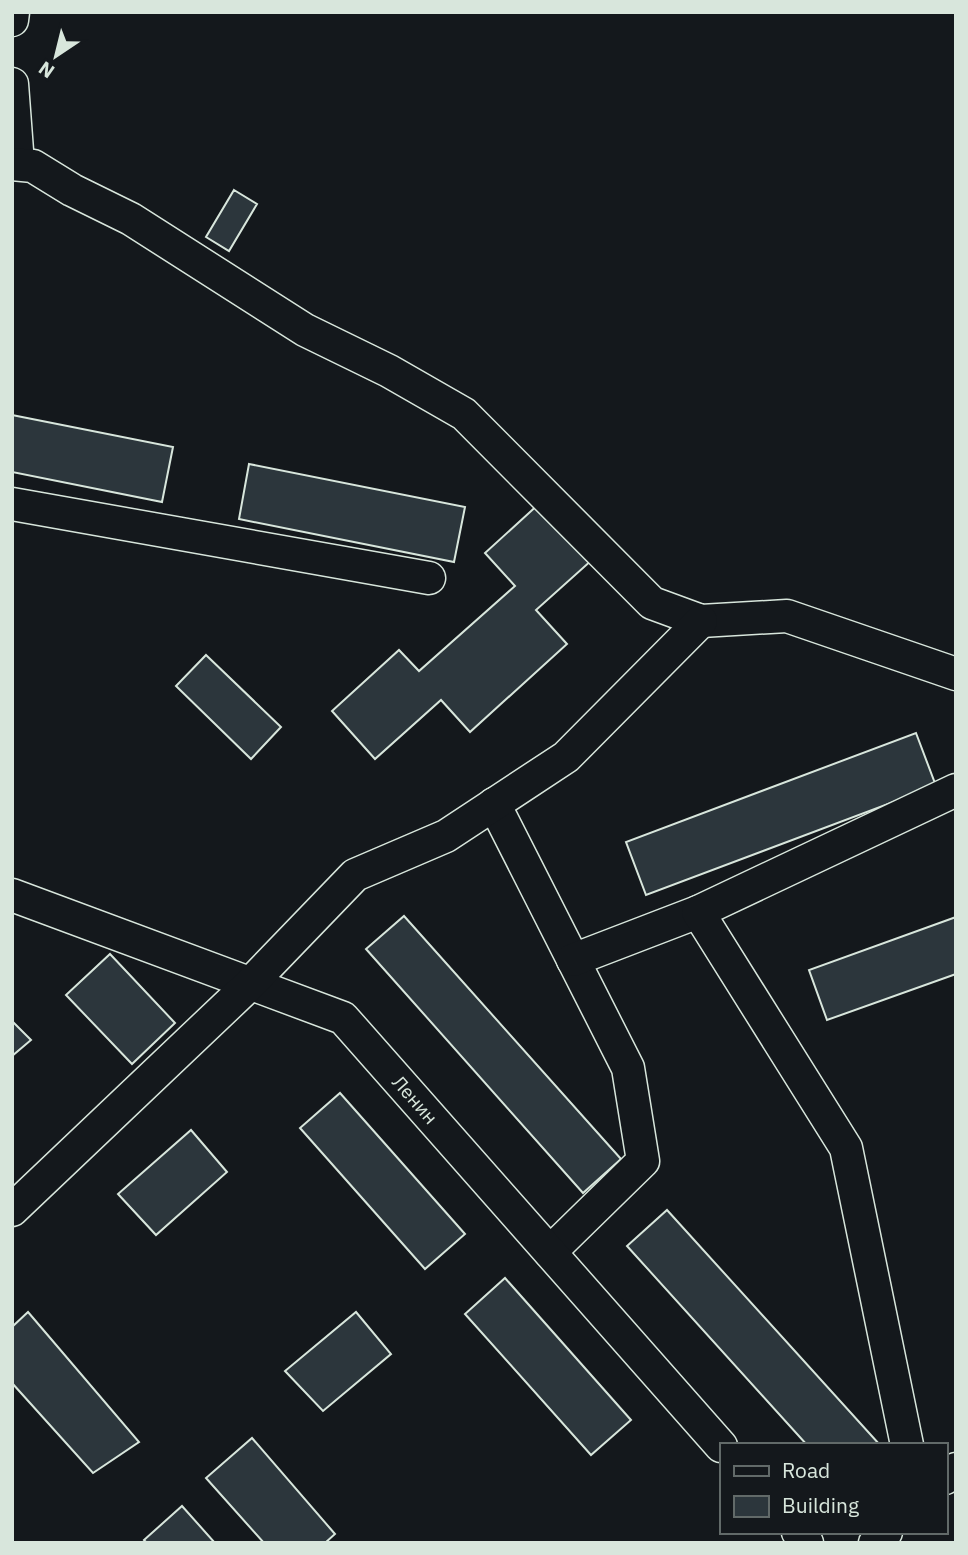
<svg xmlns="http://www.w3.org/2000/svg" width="968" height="1555" font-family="'IBM Plex Sans',sans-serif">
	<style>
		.building { fill: #2c363c; stroke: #d8e6dc; stroke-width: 2 }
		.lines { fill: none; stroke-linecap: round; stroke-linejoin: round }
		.minor-casing { stroke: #d8e6dc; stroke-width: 35 }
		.minor { stroke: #14181c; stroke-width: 32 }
		.labels { text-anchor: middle; stroke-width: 5; stroke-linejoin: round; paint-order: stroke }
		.street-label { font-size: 19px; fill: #d8e6dc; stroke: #14181c }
	</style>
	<rect width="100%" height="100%" fill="#14181c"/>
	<path class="building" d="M234,190L257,204L229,251L206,237Z
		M12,415L173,447L162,502L12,472Z
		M249,464L465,507L454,562L239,519Z
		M541,502L593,559L536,610L567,644L470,732L441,700L375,759L332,711L399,650L419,671L515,586L485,553Z
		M206,655L281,727L251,759L176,686Z
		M916,733L936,786L646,895L626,842Z
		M404,916L621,1159L583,1193L366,949Z
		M956,917V974L827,1020L809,970Z
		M110,954L175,1023L132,1064L66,995Z
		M12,1021L31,1040L12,1056Z
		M340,1093L465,1234L425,1269L300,1128Z
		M191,1130L227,1172L156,1235L118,1194Z
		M667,1210L880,1445H807L627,1246Z
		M505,1278L631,1420L591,1455L465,1314Z
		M28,1312L139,1442L93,1473L12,1383V1327Z
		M356,1312L391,1354L323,1411L285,1371Z
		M252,1438L335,1534L325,1543H264L206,1478Z
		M182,1506L215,1543H147L144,1540Z"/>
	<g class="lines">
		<defs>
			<g id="minor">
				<path d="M12,20L13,12"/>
				<path d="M12,84L18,164"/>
				<path d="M12,164L33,166L72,190L131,219L305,330L389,371L464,414L652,603L701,621L787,616L956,674"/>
				<path d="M12,504L429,578"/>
				<path d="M494,804L628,1068L643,1161L550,1252"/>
				<path id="s1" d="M12,895L343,1018L721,1446"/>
				<path d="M573,960L698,912"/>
				<path d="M12,1210L250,984L355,875L446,836L566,757L701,621"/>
				<path d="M907,1445L846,1148L698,912L956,790"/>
				<path d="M945,1478L956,1469"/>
				<path d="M798,1532L807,1543"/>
				<path d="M875,1543L886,1532"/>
			</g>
		</defs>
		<use href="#minor" class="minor-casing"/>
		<use href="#minor" class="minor"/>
	</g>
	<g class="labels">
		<g class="street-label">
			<text dy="7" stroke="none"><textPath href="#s1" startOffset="462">Ленин</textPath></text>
		</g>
	</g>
	<rect width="968" height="1555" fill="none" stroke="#d8e6dc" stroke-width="28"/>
	<rect x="720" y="1443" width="228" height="91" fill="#14181c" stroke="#626a69" stroke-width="2"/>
	<rect x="734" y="1466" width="35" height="10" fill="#14181c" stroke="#626a69" stroke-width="2"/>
	<text x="782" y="1478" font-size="21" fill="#d8e6dc">Road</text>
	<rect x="734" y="1496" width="35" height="21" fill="#2c363c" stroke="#626a69" stroke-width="2"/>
	<text x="782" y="1513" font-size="21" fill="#d8e6dc">Building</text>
	<g transform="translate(56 56) rotate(215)" stroke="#14181c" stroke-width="5" paint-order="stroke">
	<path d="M0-5L12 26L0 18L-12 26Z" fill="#d8e6dc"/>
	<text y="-10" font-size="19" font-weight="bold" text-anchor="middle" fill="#d8e6dc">N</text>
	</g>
</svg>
